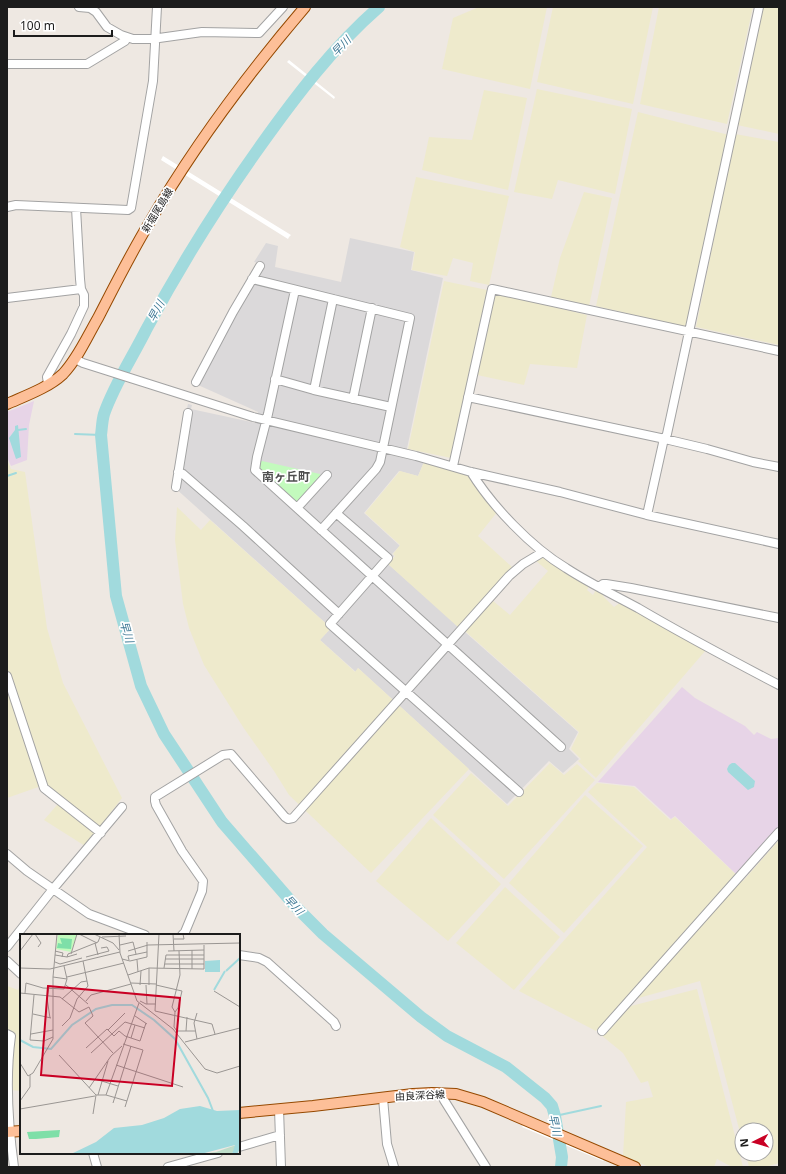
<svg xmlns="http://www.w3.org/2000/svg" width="786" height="1174" font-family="'Noto Sans','Noto Sans JP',sans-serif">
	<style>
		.residential { fill: #dbd9da }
		.industrial { fill: #e7d4e7 }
		.farmland { fill: #eeeacc }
		.park { fill: #c3fabd }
		.water { fill: #a1dadd }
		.pier { fill: #fff }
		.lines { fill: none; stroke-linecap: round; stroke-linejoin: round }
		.stream { stroke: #a1dadd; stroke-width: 2 }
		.river { stroke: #a1dadd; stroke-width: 12 }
		.minor-casing { stroke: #a3a3a3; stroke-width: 10 }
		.major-casing { stroke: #954900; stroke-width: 12 }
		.minor { stroke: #fff; stroke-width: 8 }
		.major { stroke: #fdbf98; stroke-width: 10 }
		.labels { text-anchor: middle; stroke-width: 3.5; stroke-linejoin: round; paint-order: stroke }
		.street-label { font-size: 10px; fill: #1c1c1c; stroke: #fff }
		.water-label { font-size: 11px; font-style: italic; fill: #407a96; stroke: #fff }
		.quarter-label { font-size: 12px; font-weight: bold; fill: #4f4f4f; stroke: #fff }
		.inset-river { fill: none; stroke: #a1dadd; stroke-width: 2 }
		.inset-road { fill: none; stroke: #9a9693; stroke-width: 1 }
		.view { fill: #c90024; fill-opacity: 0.15; stroke: #c90024; stroke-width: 2 }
		.inset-edge { fill: none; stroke: #1c1c1c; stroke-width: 2 }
	</style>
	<rect width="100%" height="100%" fill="#eee8e2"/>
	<path class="residential" d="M350,238L414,252L411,270L443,278L405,458L424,462L418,476L399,471L364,513L400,546L392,554L394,556L388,564L578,732L569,749L579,759L563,773L549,761L507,804L358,668L356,672L320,640L331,628L174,487L179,445L188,404L192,405L191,409L256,423L258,412L198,385L195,386L193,382L258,263L254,262L266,243L278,246L275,267L341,282Z"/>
	<path class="industrial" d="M34,401L29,425L27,460L11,466L7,457V412Z
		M682,687L695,698L745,726L754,735L757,732L771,739L779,738V828L737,875L675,816L671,819L635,786L598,782Z"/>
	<path class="farmland" d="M479,7H547L530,89L442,69L453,18Z
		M553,7H653L633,104L537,82Z
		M659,7H753L727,124L640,104Z
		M763,7H779V134L737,125Z
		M537,89L632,109L615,194L558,180L552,199L514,192Z
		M484,90L527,98L508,190L422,170L429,137L472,140Z
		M638,112L729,135L686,327L596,306Z
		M735,134L779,142V345L696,327Z
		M416,177L509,196L489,285L470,281L473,263L453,258L447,276L412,270L415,252L400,247Z
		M584,192L612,198L589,306L551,297L560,258Z
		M444,281L487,290L451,458L408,449Z
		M494,292L587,315L577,368L530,364L524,385L477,375Z
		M7,460L11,469L25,472L47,628L63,683L122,798L85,846L44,820L63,798L47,784L7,798Z
		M424,462L470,473L498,511L478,536L512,567L459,628L388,564L395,556L393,554L400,545L365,513L400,471L418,476Z
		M177,507L201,530L210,520L331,628L320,640L355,672L358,668L469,769L371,873L289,795L274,771L243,727L204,665L189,628L183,604L175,540Z
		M543,554L590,584L587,590L593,595L597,588L605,592L603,596L614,607L621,602L706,650L596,778L578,761L581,759L571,749L579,732L465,631L492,600L510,615L548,571L535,560Z
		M550,763L564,775L577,764L595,780L504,879L433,815L471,773L508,806Z
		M597,783L634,787L670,820L675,817L743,881L779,840V1163L765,1167H749L746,1154H766V1130H742V1140L700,981L624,1002L596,1031L519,991L647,847L588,792Z
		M585,795L643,846L564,933L509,883Z
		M431,818L501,884L448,941L376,881Z
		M505,887L560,937L514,990L456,943Z
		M21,982V1091L11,1090V1056L15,1034L7,1031V986L18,990Z
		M697,989L743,1167H732L717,1159L714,1167H649L623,1156L626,1102L653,1097L648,1081L641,1083L623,1053L601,1035L631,1006Z"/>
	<path class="park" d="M262,461L320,474L321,479L297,503L261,472L259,468L260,462Z"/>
	<path class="water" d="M18,425L21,457L16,459L9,438L15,430V426Z
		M732,763H735L755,781L754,787L748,790L728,772L727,769L729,765Z"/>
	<path class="pier" d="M289,60L335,97L334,99L287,62Z
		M163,156L291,235L289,237L288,239L161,160Z
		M523,1125L604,1159L603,1161L522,1127Z"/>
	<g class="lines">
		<path class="stream" d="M18,430L26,429
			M75,434L101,435
			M7,476L16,473
			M555,1116L601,1106"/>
		<path class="river" d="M379,7C333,47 296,96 261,145C218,205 180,266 146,330C132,358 114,385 104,414C102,421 102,428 101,435L116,596L141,686L164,734L222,822L296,907L323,934L421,1017L447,1036L506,1067L545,1098L552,1106L555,1116L562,1157L561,1167"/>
		<defs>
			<path id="minor" d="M79,7L90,8L96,12L107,27L121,35L133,39H152L202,32L259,33L283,7
				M7,64H87L125,41L127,38
				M7,207L16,205L128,210L131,208L153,81L157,7
				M252,279L410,318L380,462L376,469L321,530
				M295,290L268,414L257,457L255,470L561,747
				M7,298L81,289
				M75,359L83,363L253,417L416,456L471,472L560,492L647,515L779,544
				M275,379L314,390L391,407
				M196,382L233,312L260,266
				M48,384L47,377L71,334L84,306V295L81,289L80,279L76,208
				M314,390L333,299
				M468,397L665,439L707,449L753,462L779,467
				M353,399L372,308
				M453,466L492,289L779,351
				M178,472L183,474L243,526L339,614
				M471,472C492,506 531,547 566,568C589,583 614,595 638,608C684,635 731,660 779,685
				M176,487L188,413
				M297,508L327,475
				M336,513L388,558L330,624L519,792
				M647,515L663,443L667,434L759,7
				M599,587L603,584H606L631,588L779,618
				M7,676L44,788L101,833
				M7,854L27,871L89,914L145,935
				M182,935L185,932L202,891L203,881L182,851L156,805L155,801V797L223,755L231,754L285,817L288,819L293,818L509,576L523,564L543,552
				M7,947L53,889L122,807
				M239,955L259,958L267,962L334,1022L336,1026
				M7,961L21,974
				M602,1031L779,832
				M7,1034L11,1036C5,1079 8,1123 14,1167
				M441,1093L444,1100L486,1167
				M383,1098L387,1144L394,1167
				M279,1109L281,1167
				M239,1147L280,1135
				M93,1153L97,1167
				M168,1167L218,1153"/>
			<path id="major" d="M7,404C25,396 48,388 63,374C78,358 87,337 98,318C114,287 130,255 148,225C193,147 247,75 305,7
				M239,1113L313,1106L413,1094L432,1093L456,1094L483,1102L635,1167
				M7,1132L21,1131"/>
		</defs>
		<use href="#minor" class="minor-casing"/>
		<use href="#major" class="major-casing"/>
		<use href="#minor" class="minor"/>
		<use href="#major" class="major"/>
	</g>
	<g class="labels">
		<g class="street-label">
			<text transform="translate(157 210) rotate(-59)" y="4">新堀尾島線</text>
			<text transform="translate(420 1095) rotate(-3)" y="4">由良深谷線</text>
		</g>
		<g class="water-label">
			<text transform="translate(341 46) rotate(-46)" y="4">早川</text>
			<text transform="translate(156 311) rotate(-62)" y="4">早川</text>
			<text transform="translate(127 632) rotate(74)" y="4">早川</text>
			<text transform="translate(294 905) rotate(47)" y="4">早川</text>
			<text transform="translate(555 1125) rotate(77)" y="4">早川</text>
		</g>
		<g class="quarter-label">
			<text x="286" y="481">南ヶ丘町</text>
		</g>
	</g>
	<g transform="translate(20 934)">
		<rect width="220" height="220" fill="#eee8e2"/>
		<path d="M216,211L212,220H181L196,218Z" fill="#beddc9"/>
		<path d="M38,0H57L51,18L36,15Z" fill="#c3fabd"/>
		<path d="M40,4L52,5L51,15L37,14L38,9L42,10ZM40,196L39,203L16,205H9L7,198Z" fill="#7edfa8"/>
		<path d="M200,26V38H185V27ZM180,172L197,177L220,176V215L217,220H212L215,211L181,220H51L76,208L94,194L122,191L144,184L160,175Z" fill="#a1dadd"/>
		<path class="inset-river" d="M206,37L220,24M194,56L205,37M0,106L13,113L31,115L52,91L76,75L92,71H112L134,86L155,105L188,164L193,177"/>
		<path class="inset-road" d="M15,0L21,9L18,13M59,0L77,9M74,0L93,9L99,16M99,0L100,19L117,67L153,95L185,135L197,139L220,132M139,0L135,77L192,90L195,100M153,0L154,17M82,3L106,2M154,5H164L163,0M113,8L116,20M75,9L78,21M100,11L113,8M172,16V35M0,17L13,0M35,17L43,19L42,23M108,17L128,11L220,9M148,17L184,16M159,17L160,41L152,73L155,78L154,93L157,97H175M51,20L57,0M35,21L47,23L57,20M47,23L48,20L78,8L80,3M66,23L89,17L87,13L81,14M102,25L110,27L127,23V8M145,25H184M109,26L108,22L127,18M117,26L118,38M35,28L40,30L62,24M145,30H184M0,34L30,35L100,18M129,34V51M144,34L146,21H184M108,41L129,34L184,35V11M33,43L47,45M47,43L104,29M111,49L136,50M46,51L68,70M120,51L121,37M126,51L127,70M136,51L162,57L158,74L155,78M29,52L27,64L30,84M194,57L220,73M0,59L40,63L59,78L69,73L73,82L65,89L93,119M5,59L6,49L23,54L44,55L47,45L44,32M14,61L10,106L24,107L33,103M42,65L61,48L67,47M66,67L71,61L111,50M120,67L126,70H136M177,79L174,89L177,105M13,80L31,84M115,82L127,90M42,92L50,84L57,65L68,52L63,27M88,96L105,79M99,97L105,102L120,107L126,89M166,97L167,83M11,100L33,96M111,104L115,91M165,108L220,94M103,110L123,116L105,173M66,114L87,95L94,102L99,97M71,119L105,88L125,94M39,121L76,161M0,129L8,142L13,139L33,105V43L37,0M96,131L163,153M75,145L98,152M69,154L91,122L102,112M78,161L88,127M86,161L119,69M0,167L10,153V141M93,169L111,112M0,175L75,162M73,180L76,161H86L107,167"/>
		<path class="view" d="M28,52L160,64L152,152L21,141Z"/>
		<rect width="220" height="220" class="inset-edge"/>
	</g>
	<rect width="786" height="1174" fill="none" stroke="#1c1c1c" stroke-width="16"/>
	<g transform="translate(754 1142) rotate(265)"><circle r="19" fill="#ffffff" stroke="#a4a4a4"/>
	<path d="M0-3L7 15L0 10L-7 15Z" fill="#c90024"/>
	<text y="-6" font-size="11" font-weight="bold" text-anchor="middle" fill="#1c1c1c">N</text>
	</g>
	<path d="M14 30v6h98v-6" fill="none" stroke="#1c1c1c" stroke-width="2"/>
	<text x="20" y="30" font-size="12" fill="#1c1c1c" stroke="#ffffff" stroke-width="3" paint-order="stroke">100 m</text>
</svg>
